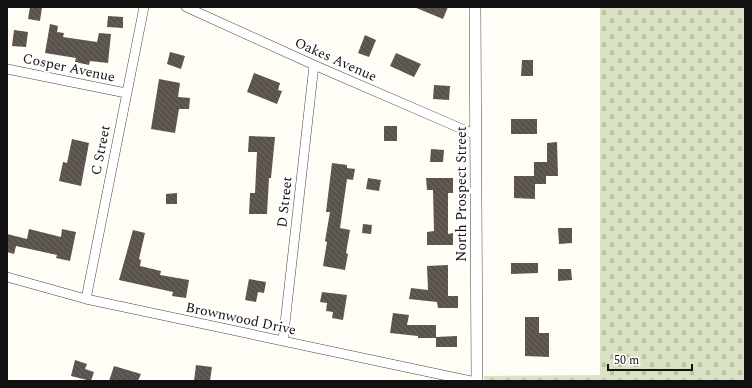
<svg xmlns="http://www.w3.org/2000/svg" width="752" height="388" font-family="Spectral,serif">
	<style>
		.cemetery { fill: url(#cemetery-stones) }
		.building { fill: url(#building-back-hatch) }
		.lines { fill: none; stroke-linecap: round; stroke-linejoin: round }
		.minor-casing { stroke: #444; stroke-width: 10 }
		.tertiary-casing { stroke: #444; stroke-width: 12 }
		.minor { stroke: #fff; stroke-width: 9 }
		.tertiary { stroke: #fff; stroke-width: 11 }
		.labels { text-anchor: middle; stroke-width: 4; stroke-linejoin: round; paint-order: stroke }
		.street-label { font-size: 14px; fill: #111; stroke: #fff }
	</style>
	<defs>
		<pattern id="cemetery-stones" width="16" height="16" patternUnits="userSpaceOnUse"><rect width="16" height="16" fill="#d9e3c4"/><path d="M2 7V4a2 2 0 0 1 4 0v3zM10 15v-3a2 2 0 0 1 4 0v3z" fill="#b9c2a7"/></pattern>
		<pattern id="building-back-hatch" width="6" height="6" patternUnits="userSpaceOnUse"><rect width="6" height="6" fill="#5a524d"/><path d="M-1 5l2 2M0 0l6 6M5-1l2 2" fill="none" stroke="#6d6662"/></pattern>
	</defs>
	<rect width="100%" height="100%" fill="#fffdf5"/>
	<path class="cemetery" d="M600,7H745V381H484V376L600,375Z"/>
	<path class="building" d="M30,7H42L40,21L28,19Z
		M414,7H448L443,19Z
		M108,16L123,17V28L107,27Z
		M50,24L58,26L57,32L64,33L63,37L97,42L99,33L111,34L108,63L90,61L89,65L75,62L76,58L45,53Z
		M14,30L28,32L26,47L12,46Z
		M365,35L376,40L369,57L358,53Z
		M170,52L185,56L181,69L167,64Z
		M396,53L421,64L414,77L390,66Z
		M522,60H533V76H521Z
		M254,73L280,83L278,90L282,91L277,104L247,92Z
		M159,79L180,83L178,97L190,98L189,109H179L175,133L151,129Z
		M434,85L450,86L449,100L433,99Z
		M511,119H537V134H511Z
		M384,126H397V141H384Z
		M249,136L275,137L271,178H269L267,214H249L250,193H255L257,152H248Z
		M72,139L89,143L81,186L59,181L63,162L67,163Z
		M557,142L558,176H546V184H535V199L514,198V176H534V162H547V143Z
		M431,149L444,150L443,162H430Z
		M332,163L347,165V168L355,169L353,180L347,179L340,228L350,230L346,253L348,254L345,270L323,266L327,242L325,241L330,212H326Z
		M368,178L381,180L379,191L366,189Z
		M426,178H453V193H448V234L453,233V245H427V232L434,231L433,190H427Z
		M177,193V204H166V194Z
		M363,224L372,225L371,234L362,233Z
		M558,228H572V243L559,244Z
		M29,229L61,237L62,229L76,232L70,261L56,258L57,255L16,246L14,254L7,252V234L27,239Z
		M133,230L145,233L139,259L141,260L140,266L161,271L160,275L189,280L186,298L172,296L173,292L119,280Z
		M511,263H538V273L511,274Z
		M448,265V296H458V308H438L437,302L409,299L411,288L428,290L427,266Z
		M558,269H571L572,280L558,281Z
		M249,279L266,282L264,293L258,292L256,302L245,300Z
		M322,292L347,295L343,320L332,318L333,312L326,311L327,303L320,302Z
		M393,313L409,315L407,325H436V337L457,336V347H436V338H418V336L390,333Z
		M525,317H539V333H549V357L525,356Z
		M75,360L87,364L85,369L94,372L91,381L71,376Z
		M196,365L212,367L210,381H194Z
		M114,366L141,374L138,381H109Z"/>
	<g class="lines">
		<defs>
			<path id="minor" d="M186,7L314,65L476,135
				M7,69L126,93
				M7,277L86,299L471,381
				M86,299L144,7
				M283,341L314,65"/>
			<path id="tertiary" d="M475,7L477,381"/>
		</defs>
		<use href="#minor" class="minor-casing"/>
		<use href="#tertiary" class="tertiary-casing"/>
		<use href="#minor" class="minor"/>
		<use href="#tertiary" class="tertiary"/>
	</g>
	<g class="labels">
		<g class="street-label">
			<text transform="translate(336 59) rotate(24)" y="5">Oakes Avenue</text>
			<text transform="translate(69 67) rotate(12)" y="5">Cosper Avenue</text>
			<text transform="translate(100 150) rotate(-79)" y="5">C Street</text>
			<text transform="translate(461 194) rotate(-90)" y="5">North Prospect Street</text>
			<text transform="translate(284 202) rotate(-84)" y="5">D Street</text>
			<text transform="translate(241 318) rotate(12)" y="5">Brownwood Drive</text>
		</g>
	</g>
	<rect width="752" height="388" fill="none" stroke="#111111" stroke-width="16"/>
	<path d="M608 364v6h84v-6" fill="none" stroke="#111111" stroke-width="2"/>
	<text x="614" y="364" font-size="12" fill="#111111" stroke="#ffffff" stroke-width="3" paint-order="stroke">50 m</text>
</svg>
